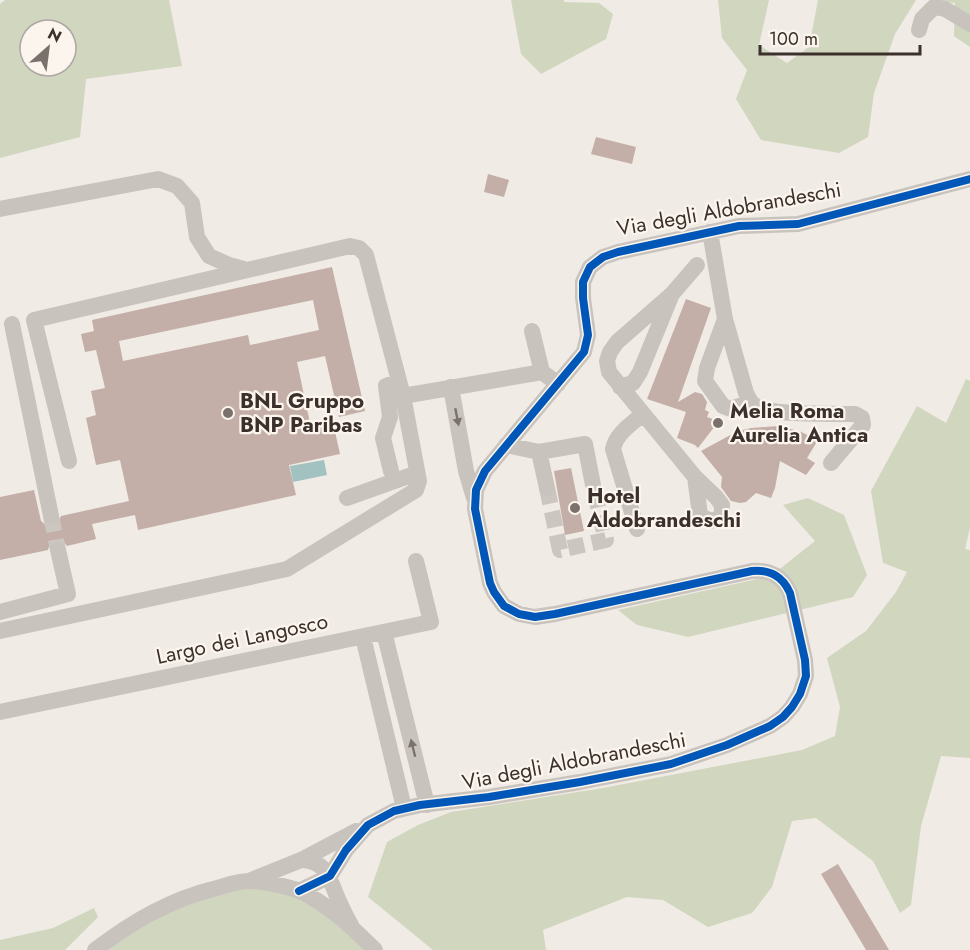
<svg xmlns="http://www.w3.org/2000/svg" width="970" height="950" font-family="Jost,sans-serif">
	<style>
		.green { fill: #d1d6bf; fill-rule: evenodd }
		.water { fill: #a1c2c1 }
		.building { fill: #c3afa7; fill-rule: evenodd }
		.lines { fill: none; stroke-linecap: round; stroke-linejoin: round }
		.minor-tunnel { stroke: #ccc6c0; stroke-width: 16; stroke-dasharray: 16 8; stroke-linecap: butt }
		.minor { stroke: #c9c3be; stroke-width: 16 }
		.cycleway-casing { stroke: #fbf5ee; stroke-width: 11 }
		.cycleway { stroke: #0057b8; stroke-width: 8 }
		.oneway { fill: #7b726d }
		.poi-dot { fill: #7a716c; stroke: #fbf5ee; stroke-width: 2 }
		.labels { text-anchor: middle; stroke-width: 4.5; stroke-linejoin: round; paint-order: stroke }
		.street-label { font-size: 21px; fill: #3b302b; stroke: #fbf5ee }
		.poi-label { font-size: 21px; font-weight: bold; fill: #3b302b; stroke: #fbf5ee; text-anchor: start }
	</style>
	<rect width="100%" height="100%" fill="#f0ebe5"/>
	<path class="green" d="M5,0H169L182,66L86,79L80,137L0,158V4ZM30,30H66V66H30Z
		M511,0H564V2L599,3L613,14L606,39L541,74L521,54Z
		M718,0H769L759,45L787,63L809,47L818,0H916L895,34L874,93L868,137L839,153L761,140L736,99L747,70L722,38Z
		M933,0H970V47L954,36L955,3Z
		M966,379L970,381V528L965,549L970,550V758L941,756L921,826L911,905L900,913L873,861L816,818L792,821L772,887L752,913L708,927L663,900L627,897L543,930L546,950H433L368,897L387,842L418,825L451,812L603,788L802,750L835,736L840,707L827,658L866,631L896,592L907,572L883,563L871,491L917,406L946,423Z
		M808,498L844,515L867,575L853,597L688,637L637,625L618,610L771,576L815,541L783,505Z
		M255,886L283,892L318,909L366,950H109L150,913Z
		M94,908L98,917L65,950H0V940L53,928Z"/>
	<path class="water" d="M324,460L327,475L293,482L290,466Z"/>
	<path class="building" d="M596,137L636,147L632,164L591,154Z
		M488,174L509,180L504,197L484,192Z
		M332,267L365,411L339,417L325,356L297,362L310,423L332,418L340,454L289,465L296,495L138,530L135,515L92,524L96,539L67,546L62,540H56L50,543L48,550L0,560V497L34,490L41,521L47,526H52L58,523L61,516L129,501L120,460L96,465L86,418L96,415L91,391L105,388L96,350L85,352L81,334L94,331L92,320ZM313,300L319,330L250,345L248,335L123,361L119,341Z
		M686,299L711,308L678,402L695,392L702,394L707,402L705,410L709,412L707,417L713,419L711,424L715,426L698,448L695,445L677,438L686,412L647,399Z
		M778,426L799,431L818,440L807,458L815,463L806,475L780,461L775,488L771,498L756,493L746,502L740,503L731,501L721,487L722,477L701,451L736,432L751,428Z
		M571,468L584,531L565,535L554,471Z
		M838,864L889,950H866L821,874Z"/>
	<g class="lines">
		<path class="minor-tunnel" d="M547,488L560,550L606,540L593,485
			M51,516L58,550"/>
		<path class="minor" d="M919,30L922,19L934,7L945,9L970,24
			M0,209L158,179L177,186L192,203L197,237L209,256L229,265L244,269
			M710,232L725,319L746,393C749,399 751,404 758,407C773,415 835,414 855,414L862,418L863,425L831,463
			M672,294L617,342L610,352L607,361L609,372L695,477L716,497L722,505V514L718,519L710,521L700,515L695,477
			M725,319L707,368L705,381L723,406L731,409L750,402
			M12,324L51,516
			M532,331L542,372
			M451,387L466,471L474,498
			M620,387L633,383L640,372L672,294L697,265
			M506,445L539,452L585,444L593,485
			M539,452L547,488
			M69,461L34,320L350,246L359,248L366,255L403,396L542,372L558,384
			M391,471L383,438L390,417L386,386L399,381
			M347,498L417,473
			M637,529L613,449C616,434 631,424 642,415
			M0,612L68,594L58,550
			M0,631L287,569L416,490L419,481L403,396
			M384,632L427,805
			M363,637L404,808
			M0,712L431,622L416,561
			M301,860C327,861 329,878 338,899C342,908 346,917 351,925
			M249,881L301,860L356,831
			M299,891L330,876L346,850L368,825L394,811L420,805L489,797L580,782L671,764L727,745L770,726L783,717L792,707L800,694L806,676L805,660L790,593C783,577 770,569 752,571L555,614L535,617L519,614L504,606L494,592L490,583L475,509L476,490L485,471L584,352L588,335L583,298V282L590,267L603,257L618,252L739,226L798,224L970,179
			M95,950C133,921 171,899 217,888C227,885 239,881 249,881C262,881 287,886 299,891C326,902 355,930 375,950"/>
		<defs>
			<path id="cycleway" d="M299,891L330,876L346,850L368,825L394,811L420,805L489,797L580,782L671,764L727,745L770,726L783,717L792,707L800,694L806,676L805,660L790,593C783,577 770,569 752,571L555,614L535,617L519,614L504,606L494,592L490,583L475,509L476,490L485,471L584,352L588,335L583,298V282L590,267L603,257L618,252L739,226L798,224L970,179"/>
		</defs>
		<use href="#cycleway" class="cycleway-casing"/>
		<use href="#cycleway" class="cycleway"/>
	</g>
	<defs><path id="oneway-solid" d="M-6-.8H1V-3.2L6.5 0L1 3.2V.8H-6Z" transform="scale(1.5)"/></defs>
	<g class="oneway">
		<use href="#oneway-solid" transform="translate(457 417) rotate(79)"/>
		<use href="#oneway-solid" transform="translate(413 748) rotate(-104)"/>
	</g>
	<g class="poi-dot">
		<circle cx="228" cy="413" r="6"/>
		<circle cx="718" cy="423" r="6"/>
		<circle cx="575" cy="508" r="6"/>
	</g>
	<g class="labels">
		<g class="street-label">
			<text transform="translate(729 209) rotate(-10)" y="7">Via degli Aldobrandeschi</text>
			<text transform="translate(242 639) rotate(-12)" y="7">Largo dei Langosco</text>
			<text transform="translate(574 761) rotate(-11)" y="7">Via degli Aldobrandeschi</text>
		</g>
		<g class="poi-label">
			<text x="240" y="408">BNL Gruppo<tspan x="240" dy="24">BNP Paribas</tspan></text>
			<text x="730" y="418">Melia Roma<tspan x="730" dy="24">Aurelia Antica</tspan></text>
			<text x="587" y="503">Hotel<tspan x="587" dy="24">Aldobrandeschi</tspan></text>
		</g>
	</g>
	<g transform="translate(48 48) rotate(28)"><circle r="28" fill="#fbf5ee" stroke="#aea6a0" stroke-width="1.5"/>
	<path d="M0-4.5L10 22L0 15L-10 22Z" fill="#7a716c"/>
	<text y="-9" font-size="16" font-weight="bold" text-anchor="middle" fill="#3b302b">N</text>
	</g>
	<path d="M760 45v9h160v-9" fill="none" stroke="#3b302b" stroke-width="3"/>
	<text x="769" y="45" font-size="18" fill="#3b302b" stroke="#fbf5ee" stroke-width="4.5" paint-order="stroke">100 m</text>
</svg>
